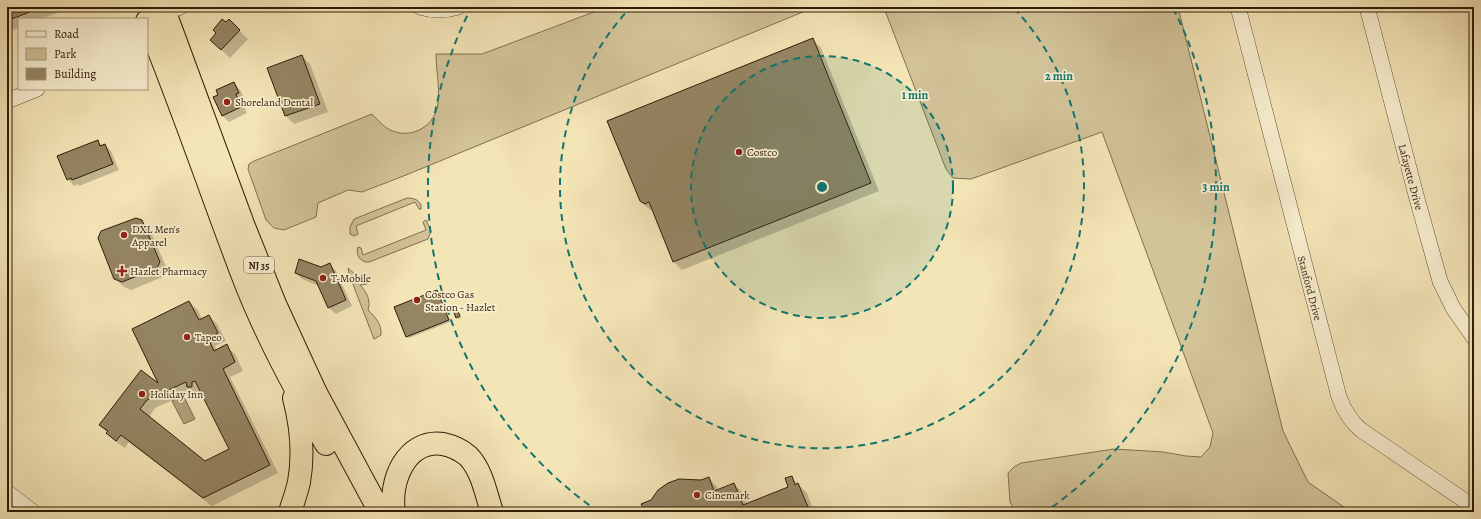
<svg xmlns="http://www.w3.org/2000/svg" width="1481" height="519" font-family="Alegreya,serif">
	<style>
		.green { fill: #d3c399; stroke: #817050 }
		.water { fill: #b1a17b; stroke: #7d6c4d }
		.shadow { fill: #0003; fill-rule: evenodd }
		.building { fill: #958563; stroke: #2f1c07; fill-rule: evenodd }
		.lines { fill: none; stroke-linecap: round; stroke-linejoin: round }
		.minor-casing { stroke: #604e33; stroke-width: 16 }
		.highway-casing { stroke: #2f1c07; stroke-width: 24 }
		.minor { stroke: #f8eed0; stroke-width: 15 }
		.highway { stroke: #f4e5b7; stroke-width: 22 }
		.ring { fill: none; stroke: #0f766e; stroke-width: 2; stroke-dasharray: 7 5 }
		.poi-dot { fill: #8f2418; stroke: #f8eed0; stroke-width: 1.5 }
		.labels { text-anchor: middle; stroke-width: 3.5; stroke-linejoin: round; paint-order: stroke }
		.shield { fill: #f8eed0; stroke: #6b5b43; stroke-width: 1 }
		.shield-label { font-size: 10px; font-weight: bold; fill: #2f1c07 }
		.poi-label { font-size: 11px; fill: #2f1c07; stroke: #f8eed0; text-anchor: start }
		.street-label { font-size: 11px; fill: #2f1c07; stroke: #f8eed0 }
		.centre { fill: #0f766e; stroke: #f8eed0; stroke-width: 2 }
		.ring-label { font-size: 12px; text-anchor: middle; font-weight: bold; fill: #0f766e; stroke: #f8eed0; stroke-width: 3.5; stroke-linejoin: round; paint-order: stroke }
	</style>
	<rect width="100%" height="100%" fill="#f4e5b7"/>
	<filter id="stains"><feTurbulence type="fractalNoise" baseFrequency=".005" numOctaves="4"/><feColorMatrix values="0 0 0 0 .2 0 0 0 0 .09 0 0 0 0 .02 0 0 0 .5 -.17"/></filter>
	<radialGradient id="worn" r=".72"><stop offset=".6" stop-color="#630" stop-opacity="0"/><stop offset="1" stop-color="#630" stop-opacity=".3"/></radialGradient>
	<path class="green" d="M607,7H815L401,177L362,192L348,190L318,203L316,217L284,230L274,228L266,220L248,169L249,164L254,161L372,114C378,120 384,128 393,131C413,139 436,125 438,103C440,88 436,69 436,54H482Z
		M880,7H1178L1283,431L1308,482L1351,512L1015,511L1010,502L1008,473L1014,467L1021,463L1114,449L1163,452L1186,456L1201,457L1210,447L1213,433L1102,132L971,179L953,178L946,169L886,13Z
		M407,198C413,198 418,199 421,205V209H419L415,202L356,226L358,234L354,236L350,234V227L354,219Z
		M426,220L427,222L431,231L428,239L369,262C361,263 355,255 358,247L361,248L363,255L426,230L423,222Z
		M348,268L357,276L369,279L367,284L360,285C367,292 371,301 368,310C375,317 382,324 381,335L374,339L349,274Z"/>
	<path class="water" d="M183,395L195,419L184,424L172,401Z"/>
	<path class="shadow" d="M7,7H40L8,19V22L46,7H69L70,8L41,19H19V28L14,30L7,23Z
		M229,21L248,39L230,58L211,40Z
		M812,39L821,48L879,191L682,270L674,262L653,211L649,209L640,201Z
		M302,56L310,64L328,112L294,124L286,116L268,68Z
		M234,83L240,90L245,99L241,101L247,113L229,122L222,115Z
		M97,141L102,146L105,145L111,151L119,170L79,186L78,184L74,186L68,179Z
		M141,221L150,230L168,271L165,276L131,290L124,287L115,279Z
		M329,264L336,271L352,306L336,314L329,308L319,286L302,279L296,273L321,268Z
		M438,293L450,322L409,338L407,336Z
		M189,302L198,310L202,319L209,316L217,324L226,341L215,346L217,350L226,346L235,354L243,371L230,377L278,473L212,506L129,442L125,448L116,442L100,425L161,386ZM200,389L230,450L205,462L149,417L155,408L193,391L197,395H200Z
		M457,310L458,311L461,318L459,319L457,317Z
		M791,477L807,493L814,512H646L709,478L717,487L719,490L734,484L742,492L747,504L790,487Z"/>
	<path class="building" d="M7,7H43L7,21Z
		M222,19L226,22L229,19L240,30L221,50L210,40L216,33L213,30Z
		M813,38L871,183L673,262L649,202L645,204L640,201L607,121Z
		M302,55L320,104L285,116L267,68Z
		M234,82L239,93L236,94L241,107L222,116L213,97L218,95L216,90Z
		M98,140L100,146L105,144L113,164L72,180L71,178L67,180L57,156Z
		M136,218L142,220L160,262L157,268L122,282L114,279L98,238L101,231Z
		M299,259L321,267L330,263L346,300L328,308L316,281L295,273Z
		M437,290L449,320L406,337L394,307Z
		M189,301L199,320L209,315L218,333L208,338L214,351L227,344L235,362L223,369L270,465L203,498L121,435L116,441L106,433L108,431L99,425L141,370L158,383L132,329ZM195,381L229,449L205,461L140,409L147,400L186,382L187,387H192V382Z
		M457,309L460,316L456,318L453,310Z
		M792,476L795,485L798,483L810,512H645L641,504L651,500L658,490L668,483L679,479L701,480L709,477L714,491L734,483L743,505L788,487L785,478Z"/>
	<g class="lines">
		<defs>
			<path id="minor" d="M420,7C433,11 445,11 458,7
				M1238,7L1339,397C1344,410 1350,421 1361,430L1474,507
				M1367,7L1416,195L1440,281L1453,308L1474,338
				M166,12L180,7
				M7,101L37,89
				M7,492L33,512"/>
			<path id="highway" d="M163,7L243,224L275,304L316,393L380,512
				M147,21C182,106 211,193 244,279C266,336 296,390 326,444
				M290,512C293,502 297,492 299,482C304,454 301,425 294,398
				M394,512C389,481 406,439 443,444C452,446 461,450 468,456C482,470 486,494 492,512"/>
		</defs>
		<use href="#minor" class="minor-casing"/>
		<use href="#highway" class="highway-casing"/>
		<use href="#minor" class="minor"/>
		<use href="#highway" class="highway"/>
	</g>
	<circle cx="822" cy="187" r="131" fill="#0f766e" fill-opacity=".12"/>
	<g class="ring">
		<circle cx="822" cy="187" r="131"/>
		<path d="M1014 8A262 262 0 1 1 630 8"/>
		<path d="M599 512A394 394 0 0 1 471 8M1173 8A394 394 0 0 1 1045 512"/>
	</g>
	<g class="poi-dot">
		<circle cx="227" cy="102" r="4"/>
		<circle cx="739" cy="152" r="4"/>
		<circle cx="124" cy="235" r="4"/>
		<path d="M120 265h4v4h4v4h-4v4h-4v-4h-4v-4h4z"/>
		<circle cx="323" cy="278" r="4"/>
		<circle cx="417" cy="300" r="4"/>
		<circle cx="187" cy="337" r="4"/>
		<circle cx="142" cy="394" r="4"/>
		<circle cx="697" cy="495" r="4"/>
	</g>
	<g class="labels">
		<rect class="shield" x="244" y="257" width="30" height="16" rx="3"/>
		<g class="shield-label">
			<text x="259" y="269">NJ 35</text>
		</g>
		<g class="poi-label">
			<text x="235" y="106">Shoreland Dental</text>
			<text x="747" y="156">Costco</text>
			<text x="132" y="233">DXL Men's<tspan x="132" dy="13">Apparel</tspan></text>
			<text x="130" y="275">Hazlet Pharmacy</text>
			<text x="331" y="282">T-Mobile</text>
			<text x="425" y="298">Costco Gas<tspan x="425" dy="13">Station - Hazlet</tspan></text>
			<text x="195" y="341">Tapeo</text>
			<text x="150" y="398">Holiday Inn</text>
			<text x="705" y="499">Cinemark</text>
		</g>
		<g class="street-label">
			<text transform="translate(1411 177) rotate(75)" y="4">Lafayette Drive</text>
			<text transform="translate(1310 288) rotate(75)" y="4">Stanford Drive</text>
		</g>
	</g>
	<circle cx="822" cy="187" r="6" class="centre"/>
	<g class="ring-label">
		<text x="1059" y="80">2 min</text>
		<text x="915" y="99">1 min</text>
		<text x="1216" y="191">3 min</text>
	</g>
	<rect width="1481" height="519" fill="none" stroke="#f4e5b7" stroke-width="24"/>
	<rect x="8" y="8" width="1465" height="503" fill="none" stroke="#2f1c07" stroke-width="2"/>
	<rect x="12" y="12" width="1457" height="495" fill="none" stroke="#2f1c07"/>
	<rect x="18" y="18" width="130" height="72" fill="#f8eed0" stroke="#a89a80"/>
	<rect x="26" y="31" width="20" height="6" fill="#f8eed0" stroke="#a89a80"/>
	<text x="54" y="38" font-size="12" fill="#2f1c07">Road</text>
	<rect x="26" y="48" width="20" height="12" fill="#d3c399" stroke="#a89a80"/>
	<text x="54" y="58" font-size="12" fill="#2f1c07">Park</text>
	<rect x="26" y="68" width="20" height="12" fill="#958563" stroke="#a89a80"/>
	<text x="54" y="78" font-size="12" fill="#2f1c07">Building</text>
	<rect width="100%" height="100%" filter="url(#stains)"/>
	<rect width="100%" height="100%" fill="url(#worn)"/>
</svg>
